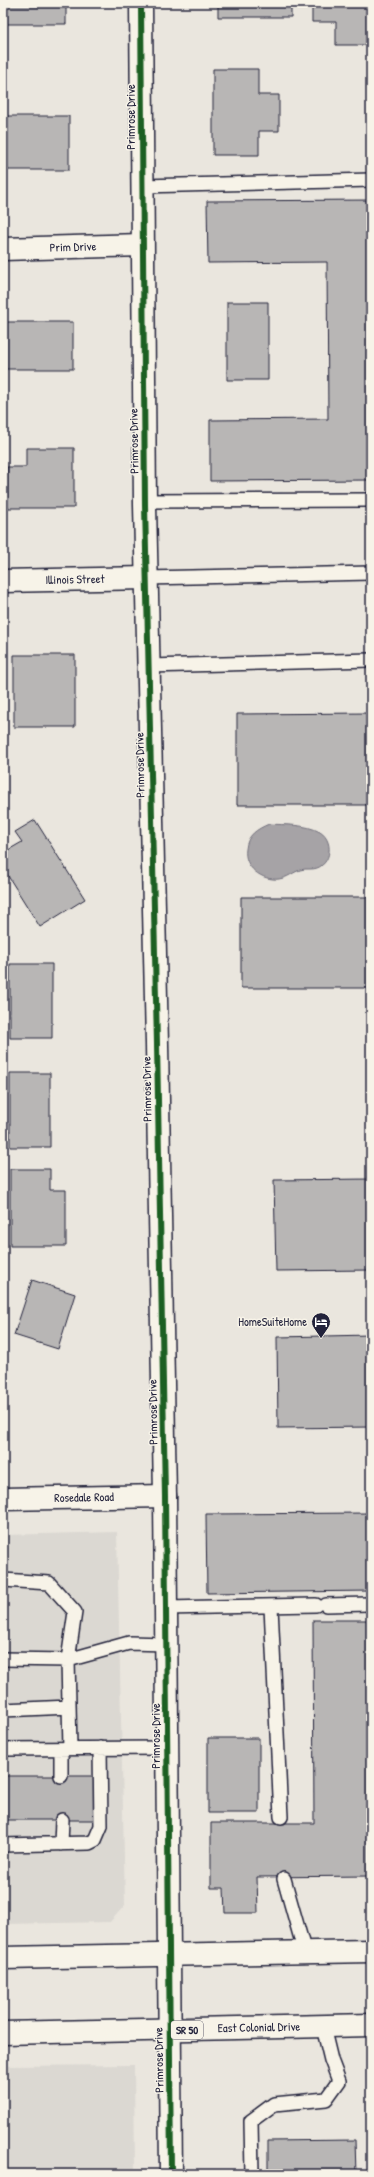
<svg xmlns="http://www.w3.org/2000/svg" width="374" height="2177" font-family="'Patrick Hand',sans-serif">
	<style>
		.built { fill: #dbd8d2 }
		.water { fill: #a6a3a6; stroke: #716f7b }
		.building { fill: #b8b6b5; stroke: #22223b }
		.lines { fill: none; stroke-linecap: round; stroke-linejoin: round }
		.service-casing { stroke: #22223b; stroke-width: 16 }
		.minor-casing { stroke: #22223b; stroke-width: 25 }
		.tertiary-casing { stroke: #22223b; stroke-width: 25 }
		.trunk-casing { stroke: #22223b; stroke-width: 25 }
		.service { stroke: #f7f3e8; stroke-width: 13 }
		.minor { stroke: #f7f3e8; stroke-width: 22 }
		.tertiary { stroke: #f7f3e8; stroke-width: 22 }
		.trunk { stroke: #f7f3e8; stroke-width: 22 }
		.cycleway-casing { stroke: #f7f3e8; stroke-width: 8 }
		.cycleway { stroke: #1b5e20; stroke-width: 6 }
		.labels { text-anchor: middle; stroke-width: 3; stroke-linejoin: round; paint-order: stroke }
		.shield { fill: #f7f3e8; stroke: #62616f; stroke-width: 1 }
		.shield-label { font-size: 11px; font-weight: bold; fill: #22223b }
		.street-label { font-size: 12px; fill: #22223b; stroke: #f7f3e8 }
		.poi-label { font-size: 12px; fill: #22223b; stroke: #f7f3e8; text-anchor: end }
	</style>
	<rect width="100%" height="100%" fill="#eae6de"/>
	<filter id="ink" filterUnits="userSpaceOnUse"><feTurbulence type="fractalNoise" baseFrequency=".025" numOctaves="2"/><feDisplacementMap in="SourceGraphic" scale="8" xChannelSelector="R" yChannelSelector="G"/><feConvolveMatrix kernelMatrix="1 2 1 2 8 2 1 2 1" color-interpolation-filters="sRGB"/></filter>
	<g filter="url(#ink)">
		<path class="built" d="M117,1532L125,1905L110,1922L3,1924V1535Z
			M134,2065L135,2174H3V2066Z"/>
		<path class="water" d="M269,824C284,825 306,824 320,832C336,842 330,870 310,869C295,868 292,877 279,879C262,881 243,867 246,849C247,835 257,829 269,824Z"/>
		<path class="building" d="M3,3H66V24H3Z
			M218,3H291V17H218Z
			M312,3H371V45H336V22H312Z
			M213,69H258V95H279V131H259V155H213Z
			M5,116H69V170H5Z
			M371,200V480L210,481V420L328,419L327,262L208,263L207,201Z
			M227,302H268V380H227Z
			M3,322H73V369H3Z
			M26,448H74V508H7V467H26Z
			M14,655H75V727H14Z
			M371,713V805H237V714Z
			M35,820L85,899L40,927L3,868V853L22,842L15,832Z
			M241,897H371V988H241Z
			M10,964H52V1038H10Z
			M10,1073H50V1147H10Z
			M10,1169H50V1190H66V1246H10Z
			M371,1179V1270L276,1271L274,1180Z
			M32,1280L75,1294L58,1349L14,1335Z
			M371,1335V1427L278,1428L277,1337Z
			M371,1513V1591L207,1593L206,1514Z
			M313,1620H371V1876L257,1877L258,1913H225L224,1888H211V1823H314Z
			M208,1738H259V1813H208Z
			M3,1776H97V1820H3Z
			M355,2140L356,2174H268V2141Z"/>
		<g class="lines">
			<defs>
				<path id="service" d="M142,186L371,180
					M146,501L371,500
					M146,578L371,573
					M149,666L371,660
					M3,1580L49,1583L75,1612L68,1660L70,1748
					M326,1605L369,1604
					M271,1607L281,1817
					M166,1608L316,1605
					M3,1659L68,1660L129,1643L166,1644
					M3,1710L69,1707
					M3,1749L167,1748
					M61,1749V1776
					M61,1844L62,1820
					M3,1845L89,1843L95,1840L101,1826L100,1748
					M284,1879L305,1953
					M252,2174L251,2121L274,2104L326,2099L339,2081L331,2060L323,2027"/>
				<g id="minor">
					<path d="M141,3L145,505L157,1044L165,1496L169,1955"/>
					<path id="s1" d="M3,249L142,245"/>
					<path id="s2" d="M3,581L146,578"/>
					<path id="s3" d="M3,1499L165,1496"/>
				</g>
				<path id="tertiary" d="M169,1955L171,2174"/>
				<g id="trunk">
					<path d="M3,1958L371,1951"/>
					<path id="s4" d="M3,2033L371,2025"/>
				</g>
			</defs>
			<use href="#service" class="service-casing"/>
			<use href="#minor" class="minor-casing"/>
			<use href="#tertiary" class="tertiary-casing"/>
			<use href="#trunk" class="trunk-casing"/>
			<use href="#service" class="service"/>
			<use href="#minor" class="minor"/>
			<use href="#tertiary" class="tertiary"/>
			<use href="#trunk" class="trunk"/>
			<defs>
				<path id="cycleway" d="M141,3L145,505L157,1044L165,1496L171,2174"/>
			</defs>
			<use href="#cycleway" class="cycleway-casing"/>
			<use href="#cycleway" class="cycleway"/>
		</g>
	</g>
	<defs>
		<symbol id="hotel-pin" viewBox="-11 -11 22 30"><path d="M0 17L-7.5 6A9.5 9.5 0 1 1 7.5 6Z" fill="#22223b" stroke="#f7f3e8"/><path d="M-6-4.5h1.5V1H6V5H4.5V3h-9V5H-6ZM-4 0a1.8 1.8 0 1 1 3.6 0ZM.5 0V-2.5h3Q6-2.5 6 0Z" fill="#fff"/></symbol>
	</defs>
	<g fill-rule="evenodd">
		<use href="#hotel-pin" x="310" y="1311" width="22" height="30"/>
	</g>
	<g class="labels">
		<rect class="shield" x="171" y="2021" width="32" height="18" rx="3"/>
		<g class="shield-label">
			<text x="187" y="2034">SR 50</text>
		</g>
		<g class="street-label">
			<text transform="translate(131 117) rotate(-90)" y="4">Primrose Drive</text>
			<text dy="4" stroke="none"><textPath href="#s1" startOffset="70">Prim Drive</textPath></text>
			<text transform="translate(134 441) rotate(-91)" y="4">Primrose Drive</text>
			<text dy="4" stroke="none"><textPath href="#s2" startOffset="72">Illinois Street</textPath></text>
			<text transform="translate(140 765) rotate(-91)" y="4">Primrose Drive</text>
			<text transform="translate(147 1089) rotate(-91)" y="4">Primrose Drive</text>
			<text transform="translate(153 1412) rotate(-91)" y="4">Primrose Drive</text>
			<text dy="4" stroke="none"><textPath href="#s3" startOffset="81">Rosedale Road</textPath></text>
			<text transform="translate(156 1736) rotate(-90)" y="4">Primrose Drive</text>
			<text dy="4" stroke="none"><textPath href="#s4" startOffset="256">East Colonial Drive</textPath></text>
			<text transform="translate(159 2060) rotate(-91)" y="4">Primrose Drive</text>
		</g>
		<g class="poi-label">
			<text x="307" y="1326">HomeSuiteHome</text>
		</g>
	</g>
	<rect width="374" height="2177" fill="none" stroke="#f7f3e8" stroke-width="16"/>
	<rect x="8" y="8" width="358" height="2161" fill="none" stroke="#22223b" stroke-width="1.5" filter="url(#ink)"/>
</svg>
